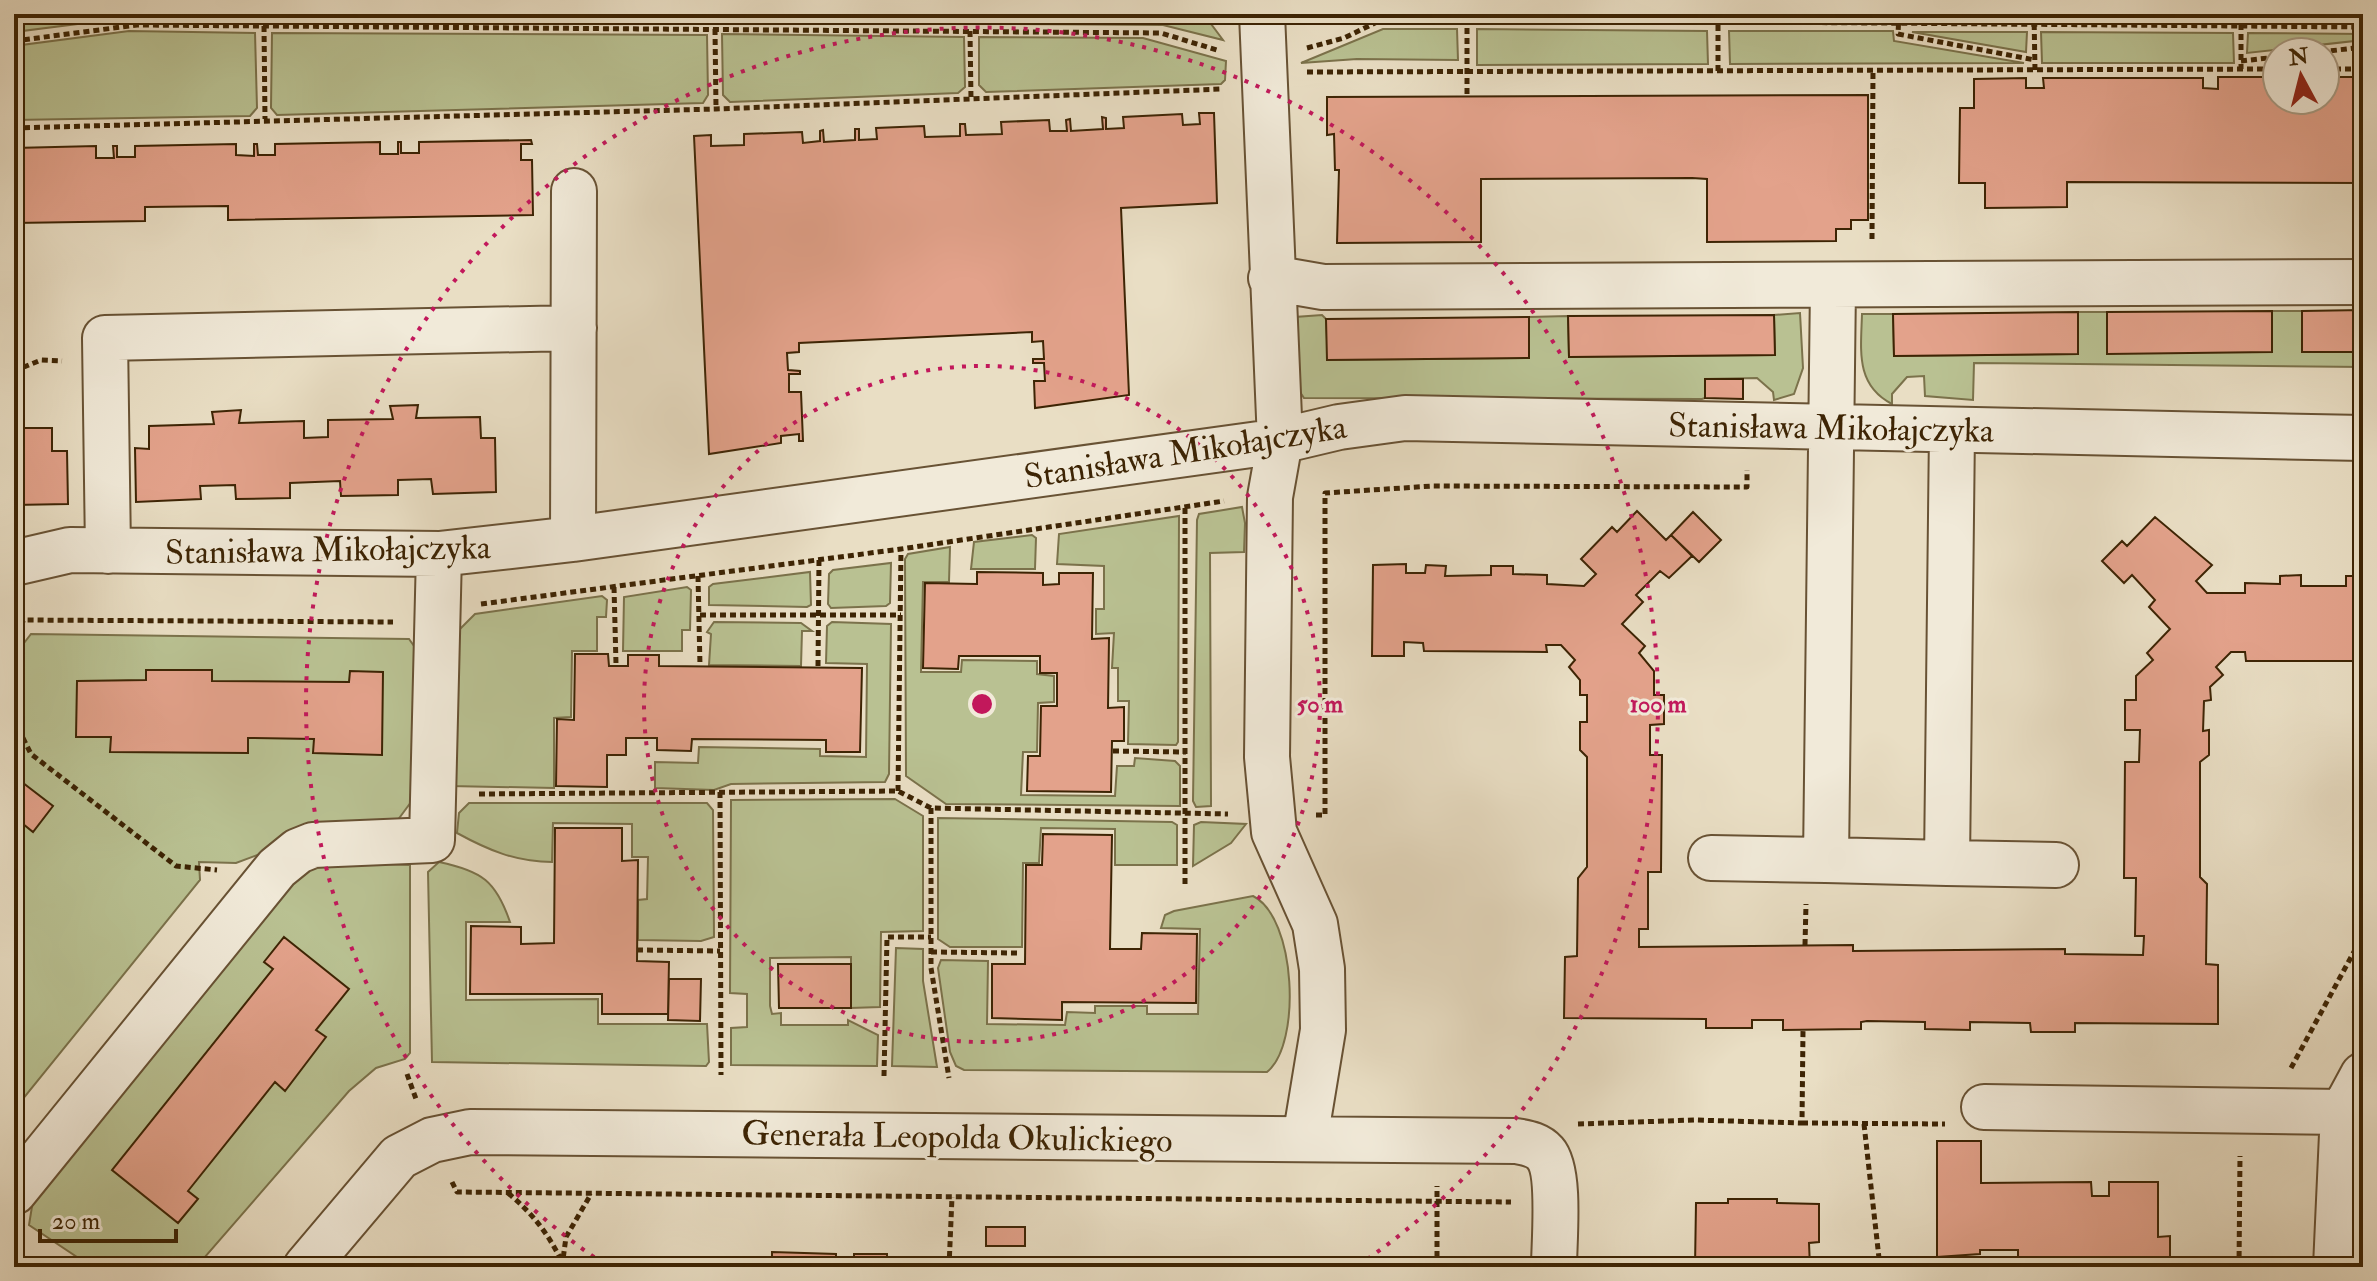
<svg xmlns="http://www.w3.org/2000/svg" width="2377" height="1281" font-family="'IM FELL Double Pica',serif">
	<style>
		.green { fill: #b9c192; stroke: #7b724b; stroke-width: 2 }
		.building { fill: #e3a28b; stroke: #3d2404; stroke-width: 2 }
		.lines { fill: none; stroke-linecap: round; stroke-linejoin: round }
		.minor-casing { stroke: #685234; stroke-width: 48 }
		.path { stroke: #3d2404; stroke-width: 5; stroke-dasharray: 6 4; stroke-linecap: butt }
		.minor { stroke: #f1ead9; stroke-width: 44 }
		.ring { fill: none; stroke: #c2185b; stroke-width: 4; stroke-dasharray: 4 8 }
		.labels { text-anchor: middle; stroke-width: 6; stroke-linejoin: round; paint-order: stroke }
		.street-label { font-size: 34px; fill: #3d2404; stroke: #f1ead9 }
		.centre { fill: #c2185b; stroke: #f1ead9; stroke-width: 4 }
		.ring-label { font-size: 24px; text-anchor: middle; font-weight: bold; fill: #c2185b; stroke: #f1ead9; stroke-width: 6; stroke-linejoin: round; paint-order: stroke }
	</style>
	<rect width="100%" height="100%" fill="#e9dec4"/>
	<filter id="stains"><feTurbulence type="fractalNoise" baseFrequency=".0025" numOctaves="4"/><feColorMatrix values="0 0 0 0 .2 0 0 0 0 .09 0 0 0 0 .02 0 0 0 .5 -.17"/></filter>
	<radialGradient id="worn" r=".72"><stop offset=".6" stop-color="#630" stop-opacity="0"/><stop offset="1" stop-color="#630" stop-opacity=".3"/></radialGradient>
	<path class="green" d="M105,14L1168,18L1211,24L1223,40L1163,25L125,18L14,32V19Z
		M2044,14H2229L2233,18L2041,17Z
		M1383,29H1457L1458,60L1357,59L1301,63Z
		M1477,29L1707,31L1708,64L1477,65Z
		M129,31L255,33L257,108L250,116L14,120V46Z
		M1729,31H1893L1894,41L2024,63L1730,64Z
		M1912,32H2027L2026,52Z
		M2041,32L2233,33L2234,63H2042Z
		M272,33L707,35L708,95L703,103L277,115L271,108Z
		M2248,33L2363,34V40L2247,53Z
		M722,34L964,37L965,87L958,93L730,102L723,95Z
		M979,37L1143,38L1226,61L1225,80L1221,84L986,92L979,85Z
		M2272,311H2302V352H2363V367L1974,363L1973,400L1925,396L1924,376L1907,377L1892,394V404C1855,385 1861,350 1862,314H1893L1894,356L2078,354V312H2107L2271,352Z
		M1800,313L1803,368L1794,394L1774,400L1773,392L1757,378L1705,379V398L1702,399L1304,398L1294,383L1295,317L1322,315L1326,319L1328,360L1528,358L1529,317L1568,316L1569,357L1775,355L1774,315Z
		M1242,507L1245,523L1244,552L1210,553L1211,806L1196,807L1193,801L1197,520L1199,514Z
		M1179,516L1178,742L1176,745L1128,744L1129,701H1118V668H1112L1114,633L1096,634V609H1104V566L1057,564L1059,534Z
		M1032,535L1036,538L1035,569H971L974,542Z
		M950,547L949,582H923L921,672H961L962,660L1037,661V674L1054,676V702L1038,703L1037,752H1023L1021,795L1115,796L1117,766H1134L1135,758L1175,761L1180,766V806L946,804L906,776L905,559L908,554Z
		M891,563L890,603L886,606L831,608L828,604L829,574L833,570Z
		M810,572L811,605L807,607L709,605V587L713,584Z
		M687,587L691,590L690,630H682V651H623L624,597Z
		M602,596L607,600L606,617H597V651H572L571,717L554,718V788L450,786L457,632L475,614Z
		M714,622L801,623L812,631H802L801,666L709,665L711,634L707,632Z
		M832,622L891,624L889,774L885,782L731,784L714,790L655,788V762L698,763L699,747L820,749V756L866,757L867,664L826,663L827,626Z
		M31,634L409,639L414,646V798L397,821L286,834L260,854L236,863L199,862L200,880L14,1110V656Z
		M895,799L923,816V931L881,932L880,1007L851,1008V957L770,958V1006L772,1014L781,1013V1025H848V1020L878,1035L877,1066L731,1065V1028L747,1027V994L730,993L731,800Z
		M469,803H707L713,810L714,937L701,941L638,940V900L647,899L648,857H632V824L553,823L552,862C516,862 488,850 457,833L459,813Z
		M938,818L1172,822L1177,825V865H1115V829L1041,828L1039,863H1023L1022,947H950L938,939Z
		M1201,822L1246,824L1231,843L1193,866L1194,825Z
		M325,862L410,865V1053L405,1059L376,1068L349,1091L205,1257L182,1264L86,1263L29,1225L34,1194L292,876Z
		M439,862C482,871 496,881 510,922H466V1000L598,999V1024H707L709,1062L706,1066L432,1062L428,872Z
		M1253,896C1296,917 1302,1044 1267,1072L964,1070L956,1066L950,1052L938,968L941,960L988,961L987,1024L1065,1025L1067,1012L1095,1013V1006H1147V1014H1198L1200,929L1161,928L1165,915L1174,911Z
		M896,948L923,949V981L937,1067L892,1066Z"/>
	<path class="building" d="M2218,77H2267V88H2277V100H2325V77H2363V183L2067,182V207L1985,208V183H1959L1960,108H1974V79L2026,78V88H2044L2043,78H2203V88L2218,89Z
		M1868,95V220H1851V229H1836V241L1707,242V179L1692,178L1481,179V242L1337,243L1339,170H1335L1334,134L1327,135V97Z
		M1199,113H1214L1217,203L1121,208L1129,395L1035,408L1034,381H1045L1044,363H1033V359H1044L1043,341L1032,342V332L799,343V352L787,353L788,370L800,371V374H789V392H801L803,441H799V434L781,436V443L709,454L694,136L711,135V146L744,145V134L802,132L803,143L820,141V131L823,130L824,142L855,140V129H859V140L877,139L876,128L924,126L925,137L960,136V124H965L966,135L1002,134L1001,122L1049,120L1050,131H1067L1066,120L1070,119L1071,131L1103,129L1102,117L1106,118V129L1124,128L1123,117L1182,114L1183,125L1200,124Z
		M531,140L532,144H521V160H532L533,215L228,220V206L145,207V221L14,223V148L96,146V158H114L113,146H117V157H135V146L236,144V155L254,156V144H257L258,155H275V144L380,142V154H398V142H401V153H419V142Z
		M2363,310V352H2302V311Z
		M2272,311V352L2107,354V312Z
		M2078,312V354L1894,356L1893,314Z
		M1774,315L1775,355L1569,357L1568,316Z
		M1529,317V358L1327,360L1326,319Z
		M1705,379H1743V399L1705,398Z
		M418,405L416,418L480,417L481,438H495L496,492L433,494L431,479L398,480V495L341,496L340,481L290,483V498L236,499L235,485L200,486L201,499L136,502L135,448L149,449V426L214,424L212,412L241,410L239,423L304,421V438L328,437V420L393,419L390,406Z
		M14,428H52V451H67L68,504L14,505Z
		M1637,511L1666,540L1671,535L1692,556L1669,578L1660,571L1636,595L1643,602L1622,624L1645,646L1639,653L1654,671V695H1664V724L1650,725V755H1662L1661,872H1648V929H1639V947L1853,945V951L2065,949V954L2143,955L2144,936H2135L2136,878H2124L2125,762H2139L2140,730H2125V700H2136V676L2153,660L2147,653L2170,629L2149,607L2155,600L2132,575L2124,583L2102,561L2122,541L2127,546L2155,517L2212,565L2196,581L2207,593H2245V583L2280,584V576L2301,575V586H2346V576H2363V661H2246L2245,652H2231L2216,667L2223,675L2210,687L2211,700L2204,701L2203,731L2209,730V755L2200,762V877L2207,884L2206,964L2218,965V1024L2075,1023V1032H2031L2030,1023L1970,1022V1030L1925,1029V1022L1867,1021L1861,1022V1029L1783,1030V1020H1752V1028H1706V1019L1564,1018L1565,957L1577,956L1578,878L1587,867V757L1580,750V722H1587V695H1580V680L1569,667L1575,660L1561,645H1546L1547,652L1424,651L1423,643L1404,642V656H1372L1373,565L1406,564V573H1425L1426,565L1446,566L1445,576L1491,575V566H1513V574L1547,575V584L1584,586L1596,574L1581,559L1612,527L1617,532Z
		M1693,512L1721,540L1699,562L1671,535Z
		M977,572L1043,573V585L1059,584V573H1093L1092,639L1109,638L1108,708L1124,707V741H1112L1111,792L1027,791L1028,756H1040L1041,706H1057V673H1040V656H959L958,669L923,668L925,583L977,584Z
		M575,654H608L609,666H628V655H659V666L862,668L860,752H826V740L692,739L691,751L657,750V738H626V755H607V787L556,786L557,719L574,720Z
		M146,670H212V681L349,682L350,671L383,672L382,755L313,753L314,739L248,738V753L110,752L111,737H76L77,681L146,680Z
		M14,776L53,806L33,832L23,824L14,836Z
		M555,828H622V861L638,860L637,961L669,962L668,1014H602V994H470L471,926L521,927V944L554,943Z
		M1043,834L1112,835L1110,949H1141L1142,933L1197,934L1196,1003L1062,1002V1020L992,1018V964H1025L1026,865H1042Z
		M284,937L349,989L316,1030L326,1037L285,1091L275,1082L188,1191L198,1199L178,1223L112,1170L273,969L264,962Z
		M778,964H851V1008H779Z
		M669,979H701L700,1021L668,1020Z
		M1937,1141H1981V1183L2091,1182L2092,1196H2109V1182H2158V1237L2170,1236V1267H2115V1262H2018V1250H1980V1254L1937,1257Z
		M1728,1199H1777V1203L1819,1204V1242L1809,1243L1810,1267H1695L1696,1203H1728Z
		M986,1227H1025V1246H986Z
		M772,1252L836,1254V1267H606V1264L772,1265Z
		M854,1254H887V1267H844H854Z
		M1275,1259L1344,1260V1267H1275Z
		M1361,1260H1411V1267H1362Z"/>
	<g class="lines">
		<defs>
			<path id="minor" d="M1262,14L1280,441L1270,497L1267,757L1274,832L1315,924L1322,969L1323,1030L1305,1139
				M1271,278L1323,287L2363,282
				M573,539L574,191
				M108,551L105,338L574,328
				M14,563L70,550L439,554L573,539L1280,441L1339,427L1405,418L2363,438
				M1711,858L1826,860L1833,285
				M1826,860L1947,863L1952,430
				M1947,863L2056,865
				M1984,1107L2343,1112
				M14,1192L277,868L298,851L313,845L432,840L439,554
				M306,1267L399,1157L432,1140L470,1132L1516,1141C1526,1143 1537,1144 1545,1153C1561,1171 1554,1242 1554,1267
				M2336,1267L2343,1112L2363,1075"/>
		</defs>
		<use href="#minor" class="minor-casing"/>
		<path class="path" d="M1899,14L1898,34L2035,60
			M2034,14L2035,70
			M2241,14V69
			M264,26L265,119
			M715,29L716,108
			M970,31L971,99
			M14,41L137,25L1161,33L1217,50
			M1307,48L1344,38L1383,19L2363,27
			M2321,52L2363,47
			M2241,61L2277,57
			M2325,69H2363
			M1718,71V14
			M1307,72L2277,69
			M1467,94V14
			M14,128L716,109L1222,89
			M1872,239L1873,71
			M14,371L41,360L62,361
			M698,576L700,666
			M614,587L616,664
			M481,604L901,549L1224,501
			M700,615H901
			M14,633L24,620L393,622
			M818,666L819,560
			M14,720L31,754L176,866L217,870
			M1113,751L1186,752
			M898,791L901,549
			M720,792L721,1075
			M479,794L898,791L931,808L1228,814
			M931,808V968L949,1078
			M1316,815H1325V493L1433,486L1747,487V470
			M1185,884V505
			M1805,945L1806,904
			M637,950L720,951
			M931,952L1017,953
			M2291,1068L2363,935
			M407,1074L416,1099
			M884,1076L887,937H931
			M1802,1123L1945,1124
			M1578,1124L1694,1120L1802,1123L1803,1030
			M1864,1124L1880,1267
			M452,1182L457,1192L1511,1202
			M508,1193C532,1213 548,1233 562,1262
			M562,1267L566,1237L591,1194
			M949,1267L952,1197
			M1437,1267V1186
			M2239,1267L2240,1156"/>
		<use href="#minor" class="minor"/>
	</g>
	<g class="ring">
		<circle cx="982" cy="704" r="338"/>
		<path d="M604 1264A676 676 0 1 1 1360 1264"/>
	</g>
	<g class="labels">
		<g class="street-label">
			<text transform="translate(1831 427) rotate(1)" y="12">Stanisława Mikołajczyka</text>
			<text transform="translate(1185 451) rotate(-9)" y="12">Stanisława Mikołajczyka</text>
			<text transform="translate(328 549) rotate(-1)" y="12">Stanisława Mikołajczyka</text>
			<text transform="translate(957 1136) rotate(1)" y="12">Generała Leopolda Okulickiego</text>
		</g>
	</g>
	<circle cx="982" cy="704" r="12" class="centre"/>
	<g class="ring-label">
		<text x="1320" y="712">50 m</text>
		<text x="1658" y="712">100 m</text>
	</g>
	<rect width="2377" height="1281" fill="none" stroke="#e9dec4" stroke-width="48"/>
	<rect x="16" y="16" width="2345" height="1249" fill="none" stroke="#3d2404" stroke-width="4"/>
	<rect x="24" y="24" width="2329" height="1233" fill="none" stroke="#3d2404" stroke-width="2"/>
	<g transform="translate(2301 76) rotate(353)"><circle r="38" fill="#f1ead9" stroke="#a99b84" stroke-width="2"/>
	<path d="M0-6L14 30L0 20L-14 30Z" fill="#8f2418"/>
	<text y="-12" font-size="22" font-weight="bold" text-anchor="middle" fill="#3d2404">N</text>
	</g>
	<path d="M40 1229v12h136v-12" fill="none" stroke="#3d2404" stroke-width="4"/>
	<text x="52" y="1229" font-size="24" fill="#3d2404" stroke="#f1ead9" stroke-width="6" paint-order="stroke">20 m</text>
	<rect width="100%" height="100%" filter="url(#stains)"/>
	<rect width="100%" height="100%" fill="url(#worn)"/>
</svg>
